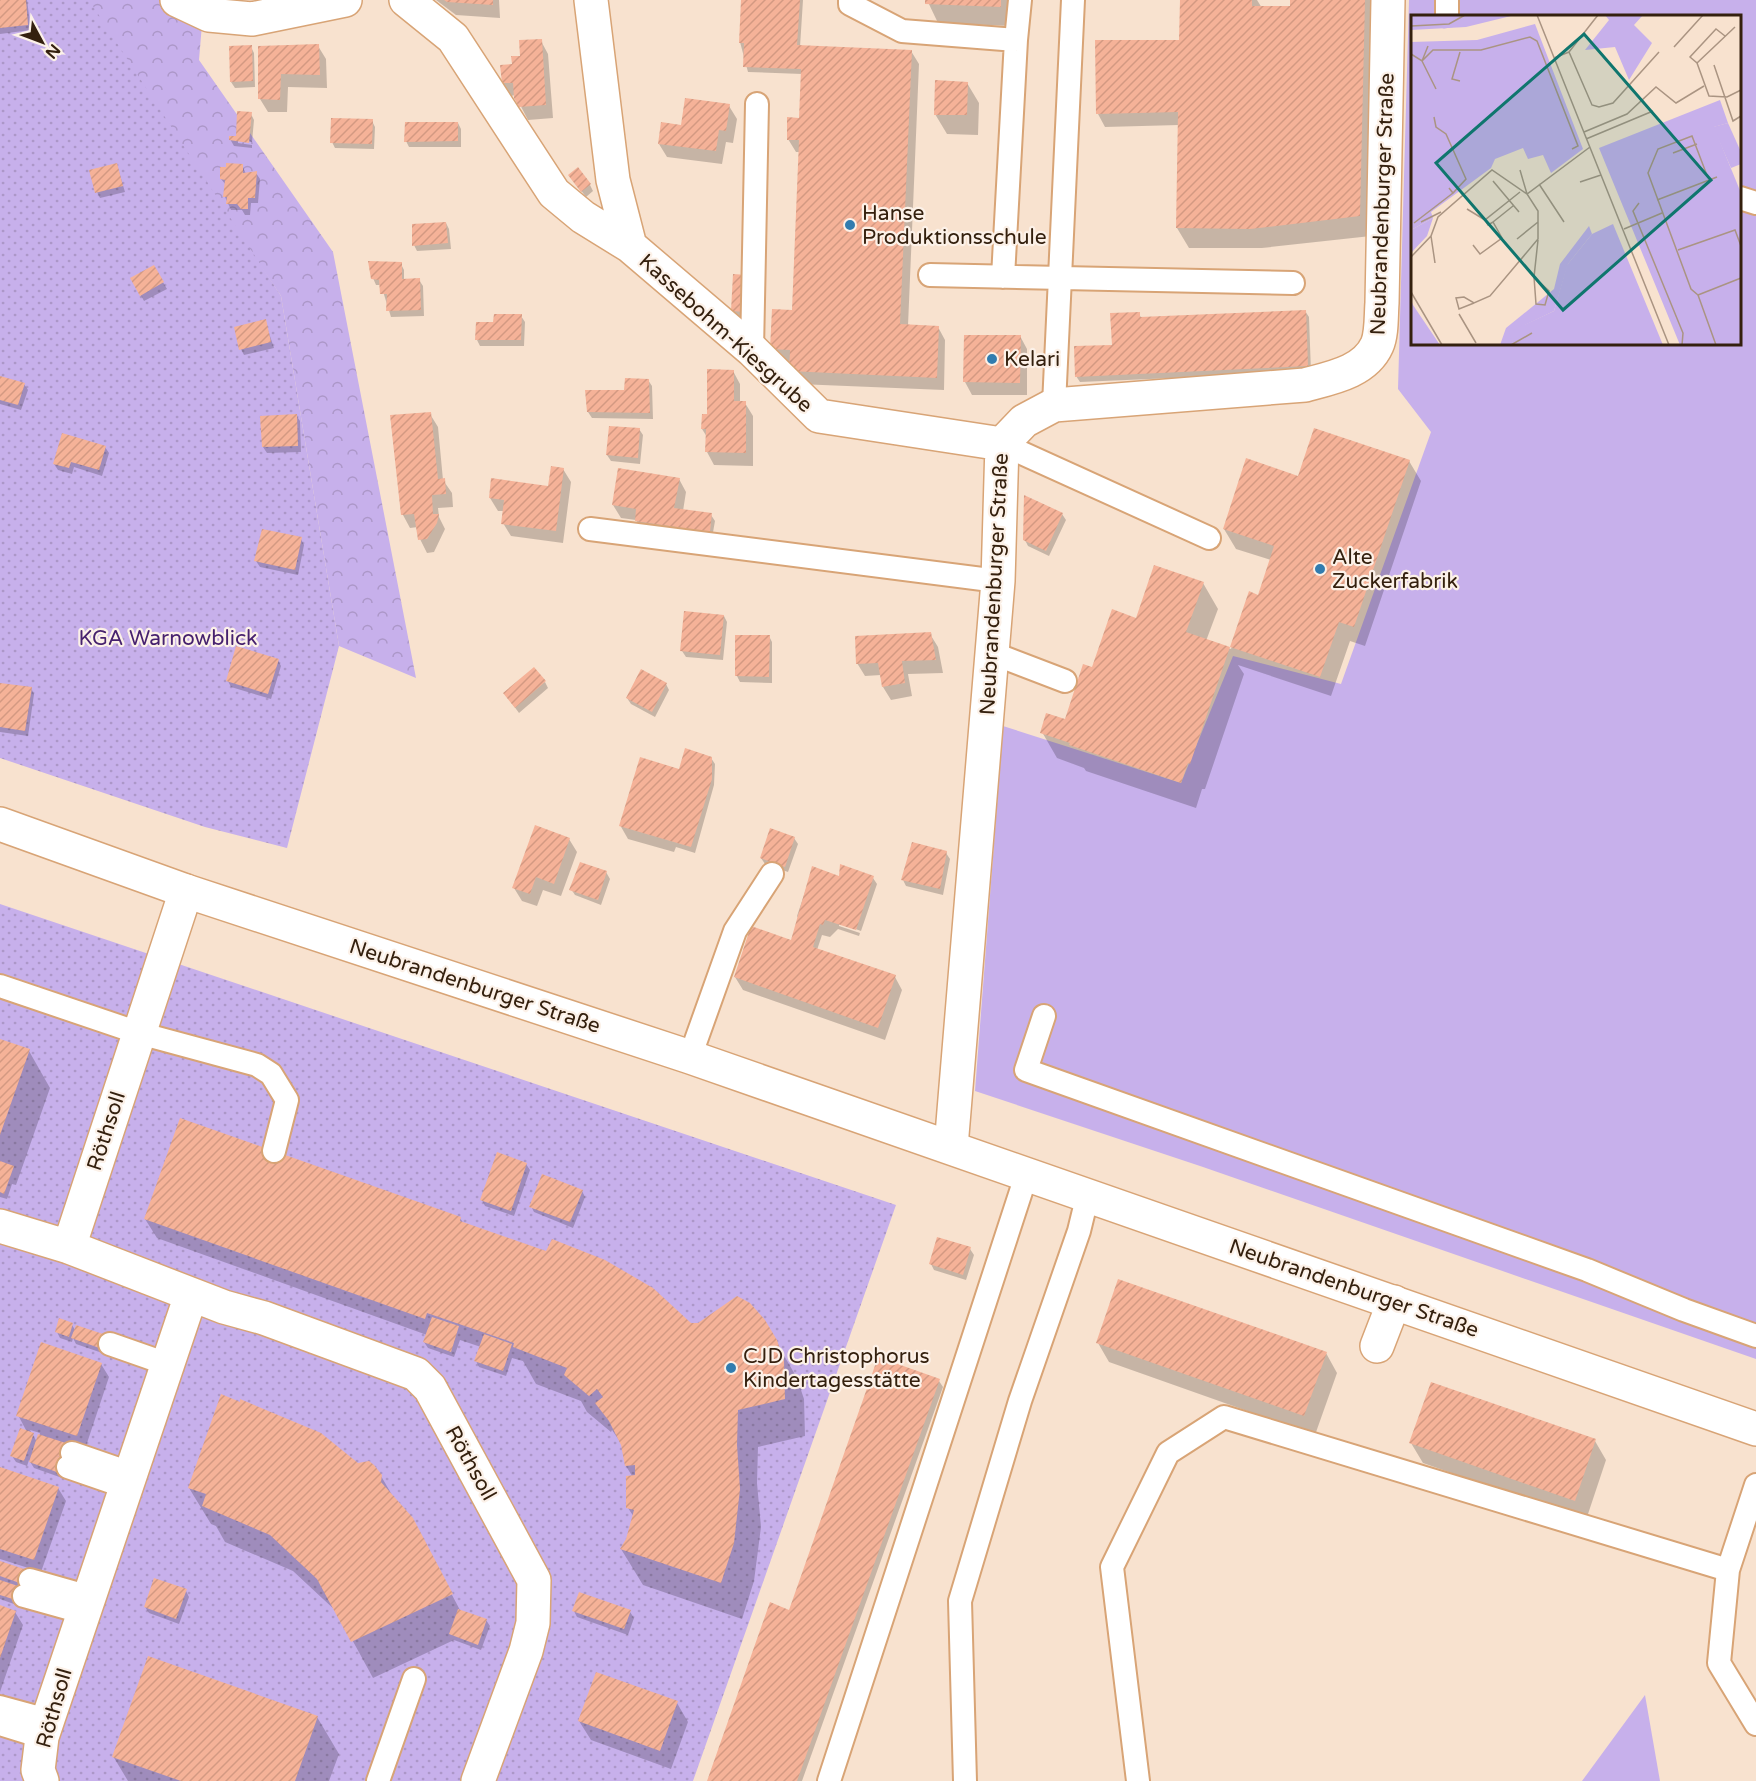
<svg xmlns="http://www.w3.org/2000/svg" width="1756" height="1781" font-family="'Varela Round',sans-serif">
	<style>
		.grass { fill: #c7b0eb; fill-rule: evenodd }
		.forest { fill: url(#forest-crowns) }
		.garden { fill: url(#garden-dots) }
		.shadow { fill: #0003; fill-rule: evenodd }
		.building { fill: url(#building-hatch) }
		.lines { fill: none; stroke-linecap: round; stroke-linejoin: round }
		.lane-casing { stroke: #d8a476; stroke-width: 26 }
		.street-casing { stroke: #d8a476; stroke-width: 36 }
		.secondary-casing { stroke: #d8a476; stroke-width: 36 }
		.lane { stroke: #fff; stroke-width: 22 }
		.street { stroke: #fff; stroke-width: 33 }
		.secondary { stroke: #fff; stroke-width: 33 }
		.poi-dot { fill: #317caf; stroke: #fcf1e8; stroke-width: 2 }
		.labels { text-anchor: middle; stroke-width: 4.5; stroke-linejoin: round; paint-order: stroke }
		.street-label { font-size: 21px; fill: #34200e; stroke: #fcf1e8 }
		.poi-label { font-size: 21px; fill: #34200e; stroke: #fcf1e8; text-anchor: start }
		.park-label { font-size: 21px; fill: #46216e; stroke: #fcf1e8 }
		.inset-road { fill: none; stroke: #aa9482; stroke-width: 1.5 }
		.view { fill: #0f766e; fill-opacity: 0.15; stroke: #0f766e; stroke-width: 3 }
		.inset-edge { fill: none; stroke: #34200e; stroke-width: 3 }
	</style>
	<defs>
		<pattern id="forest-crowns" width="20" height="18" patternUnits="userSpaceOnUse" patternTransform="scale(1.5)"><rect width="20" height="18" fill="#c7b0eb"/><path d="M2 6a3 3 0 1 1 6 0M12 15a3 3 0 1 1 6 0" fill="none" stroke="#ac97c8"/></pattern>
		<pattern id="garden-dots" width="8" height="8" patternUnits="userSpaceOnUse" patternTransform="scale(1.5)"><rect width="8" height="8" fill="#c7b0eb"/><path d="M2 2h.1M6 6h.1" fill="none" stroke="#ac97c8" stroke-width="1.8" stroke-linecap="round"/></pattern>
		<pattern id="building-hatch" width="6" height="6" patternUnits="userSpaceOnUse" patternTransform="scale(1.5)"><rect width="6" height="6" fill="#f5b298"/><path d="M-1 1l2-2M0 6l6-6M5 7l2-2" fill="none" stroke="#d39982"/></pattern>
	</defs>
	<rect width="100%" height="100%" fill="#f8e2cf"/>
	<path class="grass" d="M1409,0H1756V1359L1203,1167L975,1091L1003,726L1181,783L1233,656L1341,684L1431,432L1398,389ZM1412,16H1740V344H1412Z
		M1645,1695L1660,1781H1582Z"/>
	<path class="forest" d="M81,0H204L199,60L333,252L416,678L339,646L281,296Z"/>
	<path class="garden" d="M0,0H89L281,296L339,646L287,848L205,827L0,758Z
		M0,904L896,1205L693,1781H0Z"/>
	<path class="shadow" d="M0,0H27L31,30L0,34Z
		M436,0H499L500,18L456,15Z
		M742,0H803L800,47L911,51L919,64L908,326L938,327L945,340L944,390L798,384L791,362H780L772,349L793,312L800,152H796L788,139L800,119L802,74L748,72L740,42Z
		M927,0H1012V26L938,23Z
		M1182,0H1257L1262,8L1292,7L1291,0H1374L1371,236L1262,248H1189L1177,228L1179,125L1105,127L1098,114L1181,46Z
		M541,41L548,54L553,118L528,120L515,95L511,96L503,83L513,66Z
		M318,46L326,59L327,88L288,87L287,112H268L260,99V47Z
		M251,47L254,53L255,87L235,88L231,82Z
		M967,83L979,103L978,135L947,134L935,114Z
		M729,106L737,119L733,143L726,142L722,164L667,157L659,144L683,127Z
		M251,114L254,120L252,142L238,140V143L252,145V148L234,146L230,139L237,137Z
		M372,121L375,127L374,149L335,148L332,142Z
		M458,123L461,129V147H409L406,141Z
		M117,165L125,192L100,198L97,192Z
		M242,165L246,174L256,173L260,179L258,203H251L250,215H245L242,210H231L225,197L226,185L221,179Z
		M574,181L590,185L593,191L586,197Z
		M446,223L449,229L451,249L417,251L414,245Z
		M401,264L404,270V281L419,280L423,286L424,316L391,317L381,285H376L373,278Z
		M154,267L167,289L144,301L132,279Z
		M735,276L747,317L736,316L733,310Z
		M1305,311L1309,317L1311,372L1080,382L1076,376L1113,346L1139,314L1142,319Z
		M521,316L525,322L524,346H480L477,340L495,323Z
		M265,321L274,348L244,355L241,349Z
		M966,336H1020L1027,349V395H972L965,382Z
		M733,371L740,384V403H745L753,416V466L714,465L707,452V437L702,429Z
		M0,378L24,384L28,390L21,410L0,404Z
		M648,380L652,386L653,419L592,418L588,412L587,391L626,392Z
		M430,414L438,427L443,480L452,493L453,507L438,508L439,517L445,529L434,552L427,553L420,539L418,527L410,528L403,515Z
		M296,415L300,421L301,452L267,453L263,447Z
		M639,429L643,435L640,464L611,461L607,455Z
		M105,447L109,453L102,476L74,467L72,474L58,470L54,464Z
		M1409,461L1421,481L1365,646L1350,641L1331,696L1238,665L1244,674L1205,789H1202L1196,808L1086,771L1084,768L1057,758L1042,732L1066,721L1093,669L1137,620L1203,583L1218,609L1206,641L1231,649L1250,593L1259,597L1271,560L1236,549L1224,529L1299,478Z
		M563,469L571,482L563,543L511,536L503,523L504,511H498L490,498L550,487Z
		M679,479L686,492L683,511L711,515L715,521L712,538L644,534L636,520L621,518L613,505Z
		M1062,514L1066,520L1049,556L1028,546L1025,540Z
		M301,539L304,545L298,575L260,567L256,561Z
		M724,616L727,622L723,660L686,657L682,651Z
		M930,634L938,647L943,673L908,674L912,696L891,700L883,687L881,675L865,676L857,663Z
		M737,636H769L772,642V683L740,682L737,676Z
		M278,660L281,666L271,699L231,687L228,681Z
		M545,682L548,688L519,713L505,694Z
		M0,684L31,688L34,694L28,736L0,732Z
		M666,684L669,690L655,717L631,704L627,698Z
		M711,758L715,764L714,785L695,853L676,847L674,852L628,839L620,825L682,771Z
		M794,838L798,844L788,872L765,864L761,858Z
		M569,839L577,852L561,896L543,890L537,906L522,901L514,888Z
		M946,853L950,859L943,895L906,886L903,880Z
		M813,868L841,878H873L877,884L861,931L839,923V926L860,933L859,936L838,929L830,937L822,935L817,950L895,977L902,990L885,1040L743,990L735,977L794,942L799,920L797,916Z
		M606,872L610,879L601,905L575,895L571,889Z
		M0,1040L29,1051L50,1088L16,1185L12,1184L7,1199L0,1197Z
		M526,1164L530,1170L514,1216L485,1206L482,1200Z
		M582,1191L585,1197L573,1228L534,1212L531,1206Z
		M460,1218L464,1224L690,1324L764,1321L797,1378L804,1399L805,1436L758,1447L757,1483L761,1527L754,1581L742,1619L643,1585L621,1549L628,1540L634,1517L628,1508L632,1476L626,1466L623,1446L612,1430L611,1432L587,1412L581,1401L536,1384L523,1361L512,1358L506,1376L479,1367L476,1361L481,1347L460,1340L454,1357L428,1348L424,1342L427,1335L157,1238L145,1219Z
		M970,1249L974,1255L966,1280L934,1270L931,1264Z
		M72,1325L75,1330L111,1356L76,1344L73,1338L72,1342L60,1338L57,1332Z
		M1098,1343L1326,1353L1337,1373L1315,1435L1109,1362Z
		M101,1364L109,1377L85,1449L77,1454L68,1480L34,1468L29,1460L27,1466L16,1462L12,1456L27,1432L18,1415ZM30,1430L40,1433L37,1442Z
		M939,1381L943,1387L802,1781H708L789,1612Z
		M1595,1441L1606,1460L1586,1520L1423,1463L1411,1443Z
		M357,1464L381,1476L395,1500L412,1519L461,1612L486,1620L490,1626L481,1650L454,1640L373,1678L337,1612L293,1571L225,1542L216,1526L211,1524L189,1488Z
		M0,1468L58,1488L66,1501L41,1572L0,1559Z
		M0,1562L31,1573L25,1608L0,1599Z
		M186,1591L189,1597L179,1624L149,1613L145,1607Z
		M0,1607L15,1612L23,1625L0,1692Z
		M574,1611L630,1612L634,1618L628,1635L577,1617Z
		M677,1703L688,1722L671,1769L591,1740L579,1721Z
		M317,1717L339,1754L329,1781H128L113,1756Z"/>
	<path class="building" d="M0,0H26L28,25L0,28Z
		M444,0H493V5L447,2Z
		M741,0H800L797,45L912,50L900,324L939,326L937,378L789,371L790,350L770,349L772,309L792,310L799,140H787V117L799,118L801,69L743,67L744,43H739Z
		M925,0H1001V7L925,4Z
		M1180,0H1252V6H1290V0H1365L1360,216L1250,229L1176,228L1178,112L1096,114L1095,40H1179Z
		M542,39L546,105L519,107L514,98L513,83H502L500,65L512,64L511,56H520L519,40Z
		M319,44L320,75L281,74L280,100L258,99V46Z
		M252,45L253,81L230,82L229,46Z
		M935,80L968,82L967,115H934Z
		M685,98L730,104L726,131L719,130L716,151L658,144L661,122L681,125Z
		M237,111L252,112L249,143L229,140V136H236Z
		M331,118L373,119L372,144L330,143Z
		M405,122H458V141L404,142Z
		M117,163L123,186L95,193L89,170Z
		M226,163L243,164V173L257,171L255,198H248V209H241L237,204H226L227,197H223L225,180L220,179V167H226Z
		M578,167L591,184L581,192L568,175Z
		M446,222L448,243L412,246V224Z
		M368,261L402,262V279L420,278L421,310L386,311L387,294H380L379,280L371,279Z
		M154,265L164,282L140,296L130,278Z
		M733,274L747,275L745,312L731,311Z
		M1306,310L1308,366L1075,377L1074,346L1112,345L1110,313L1140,312V317Z
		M494,314H522L521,340H475L476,322H493Z
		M266,319L271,342L239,350L234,327Z
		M964,335H1021L1020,383L963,382Z
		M707,369L734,370V401H746V453L705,452L706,429H701L702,414H707Z
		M0,376L25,383L18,405L0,400Z
		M625,378L649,379L650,413L587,412L585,390H624Z
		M431,412L438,479L445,478L446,494L432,495L433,514H439L437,523L427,539L418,540L414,514L401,515L390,415Z
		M297,414L298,446L262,447L260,416Z
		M609,426L640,428L638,458L606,455Z
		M1314,428L1410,460L1354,627L1339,622L1320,677L1230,647L1249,591L1258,595L1274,546L1223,529L1246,458L1298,476Z
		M62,433L106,446L99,470L71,462L69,468L53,464Z
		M551,466L564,468L556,531L501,524L504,500L489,498L491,478L548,486Z
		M618,468L680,478L674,508L712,513L710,532L635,521L636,509L612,505Z
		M1024,495L1063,513L1046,551L1023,540Z
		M262,529L302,537L295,570L254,561Z
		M1154,565L1204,582L1186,632L1230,647L1190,764L1188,763L1181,783L1069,745L1070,743L1040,733L1046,713L1065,719L1083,664L1092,667L1112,609L1136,618Z
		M684,611L724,615L720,655L680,651Z
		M931,632L936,660L902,661L905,683L882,687L878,663L856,664L855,636Z
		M735,635H770L769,677L735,676Z
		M236,646L279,659L268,694L226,681Z
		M534,667L546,681L515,708L503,693Z
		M641,669L667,683L652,712L626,698Z
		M0,683L32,687L25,731L0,727Z
		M685,748L712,757V779L691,847L619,826L640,757L679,769Z
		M535,825L570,838L554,884L536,877L530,894L512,888Z
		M770,828L795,837L785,867L760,858Z
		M912,842L947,851L940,889L901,880Z
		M580,862L607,871L598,900L569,890Z
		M840,864L874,876L856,930L825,920L823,925L820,924L813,947L896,975L878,1028L734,977L751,926L791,940L812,866L839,876Z
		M0,1039L30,1049L0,1135Z
		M180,1118L461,1217L460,1221L546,1251L552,1239L605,1260L653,1288L691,1323H698L737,1296L750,1303L765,1320L777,1340L784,1361L785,1399L738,1410L737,1445L740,1489L734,1543L721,1583L620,1549L626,1539L634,1510L626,1508V1476L635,1475V1465L625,1466L621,1445L609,1421L595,1403L603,1397L597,1389L589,1396L564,1375L567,1368L513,1347L514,1343L427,1313L425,1319L144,1219Z
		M497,1152L527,1163L511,1211L480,1200Z
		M0,1161L14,1166L4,1194L0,1192Z
		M542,1174L583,1190L570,1222L529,1207Z
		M937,1237L971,1247L963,1275L929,1264Z
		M1118,1279L1327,1352L1304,1416L1096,1343Z
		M432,1317L459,1326L451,1352L423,1342Z
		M59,1318L73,1323L69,1337L55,1332Z
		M76,1325L112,1337L108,1351L71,1338Z
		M484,1334L512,1344L503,1371L474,1361Z
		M41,1342L102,1363L77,1436L16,1416Z
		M878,1357L940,1379L797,1781H707L770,1602L789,1610Z
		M1431,1382L1596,1439L1575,1501L1409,1443Z
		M221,1394L240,1402V1399L321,1433L358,1463L369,1461L374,1465L382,1475L381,1482L413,1518L453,1594L351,1642L317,1579L270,1535L202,1506L206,1494L188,1488Z
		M20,1428L34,1433L24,1461L10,1456Z
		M38,1434L75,1446L70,1460L56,1456L70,1461L65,1475L29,1462Z
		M0,1467L59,1487L34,1560L0,1549Z
		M0,1561L33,1572L28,1586L0,1576Z
		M154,1578L187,1589L176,1619L144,1607Z
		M0,1580L27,1589L22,1602L0,1595Z
		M579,1592L631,1610L624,1629L572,1611Z
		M0,1605L16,1611L0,1658Z
		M458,1609L487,1619L478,1645L449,1634Z
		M148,1656L318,1716L295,1781H181L112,1757Z
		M596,1672L678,1701L660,1751L578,1721Z"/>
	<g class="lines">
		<defs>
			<path id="lane" d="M850,0V4L902,31L1016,40L1020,0
				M1447,0V16
				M1740,198L1756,203
				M930,275L1293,283
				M1003,277L1016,40
				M752,350L757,104
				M1054,405L1073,0
				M1002,444L1209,538
				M590,529L998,581
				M992,653L1065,681
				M0,986L139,1033L257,1065L271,1074L287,1100L274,1151
				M1044,1016L1026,1070L1587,1270L1684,1310L1756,1336
				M690,1057L735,931L772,874
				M110,1344L170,1365
				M72,1453L130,1473
				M68,1467L126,1487
				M1728,1570L1719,1663L1756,1724
				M30,1580L90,1597
				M24,1596L85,1613
				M0,1707L48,1720
				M0,1724L42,1737
				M378,1781L414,1679
				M829,1781L1027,1173
				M965,1781L960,1601L1020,1401L1079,1231L1088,1194
				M1138,1781L1112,1567L1168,1453L1224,1417L1728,1570L1756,1485"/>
			<path id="street" d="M177,0L209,15L252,19L345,0
				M406,0L453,38L554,193L583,217L630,246
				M591,0L613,180L630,246L752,350L819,416L1002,444
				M951,1147L998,581L1002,444L1024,421L1054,405L1305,385C1331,378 1365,372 1377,345C1382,334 1381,315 1382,303L1388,0
				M0,1226L69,1247L224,1307L264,1318L416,1374L430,1388L534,1580L533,1623L526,1651L478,1781
				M69,1247L186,891
				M1377,1346L1394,1302
				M42,1781L38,1770L42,1737L191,1295"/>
			<path id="secondary" d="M0,824L186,891L690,1057L1756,1429"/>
		</defs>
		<use href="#lane" class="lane-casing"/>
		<use href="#street" class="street-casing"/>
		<use href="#secondary" class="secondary-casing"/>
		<use href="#lane" class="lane"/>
		<use href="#street" class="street"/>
		<use href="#secondary" class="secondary"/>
	</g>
	<g class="poi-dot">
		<circle cx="850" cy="225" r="6"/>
		<circle cx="992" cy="359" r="6"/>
		<circle cx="1320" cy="569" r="6"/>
		<circle cx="731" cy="1368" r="6"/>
	</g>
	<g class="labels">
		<g class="street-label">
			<text transform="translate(1382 204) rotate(-88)" y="7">Neubrandenburger Straße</text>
			<text transform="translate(726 333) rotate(42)" y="7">Kassebohm-Kiesgrube</text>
			<text transform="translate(994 584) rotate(-87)" y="7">Neubrandenburger Straße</text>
			<text transform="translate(475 986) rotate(18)" y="7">Neubrandenburger Straße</text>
			<text transform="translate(106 1131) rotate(-72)" y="7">Röthsoll</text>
			<text transform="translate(1354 1288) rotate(19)" y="7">Neubrandenburger Straße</text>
			<text transform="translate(471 1463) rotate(61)" y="7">Röthsoll</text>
			<text transform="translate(54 1708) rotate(-74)" y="7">Röthsoll</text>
		</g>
		<g class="poi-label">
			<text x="862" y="220">Hanse<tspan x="862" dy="24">Produktionsschule</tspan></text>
			<text x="1004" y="366">Kelari</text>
			<text x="1332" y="564">Alte<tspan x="1332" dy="24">Zuckerfabrik</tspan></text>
			<text x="743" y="1363">CJD Christophorus<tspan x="743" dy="24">Kindertagesstätte</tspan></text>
		</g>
		<g class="park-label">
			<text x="168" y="645">KGA Warnowblick</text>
		</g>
	</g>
	<g transform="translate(1411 15)">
		<rect width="330" height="330" fill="#f8e2cf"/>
		<path d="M0,0H104L55,12L0,15ZM194,0H232L223,10L241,28L218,65L204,32L174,35L198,5ZM124,9L172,134L140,158L132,140L117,144L112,133L84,144L80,153L20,197L22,203L0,215V27L66,25ZM0,285L2,290L29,330H0Z" fill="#c7b0eb"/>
		<path d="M25,0H104L31,14L37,11ZM178,211L181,219L157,249L143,296L114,310L100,330H89L95,313L143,274L149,249Z" fill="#c7b0eb"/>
		<path d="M317,108L330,137V149L320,153L302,112Z" fill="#c7b0eb"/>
		<path d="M309,85L317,108L303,112L330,178V330H269L188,133ZM22,203L16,221L0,238V215ZM202,209L252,330H102L98,317L143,296L156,250L181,219Z" fill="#c7b0eb"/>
		<path class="inset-road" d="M126,0L258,330M0,11L38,9L54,0M314,21L305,14L279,42L286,48L298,81L316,82L330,75M263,32L292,0M158,37L187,0M0,39L11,46L17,31M143,43L158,37L181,90L188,92L202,88L248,37M286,48L324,12M303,50L322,106L330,101M49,66L41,64L49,37M25,74L11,46L22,35H70L119,22L126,26L167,131L161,134M23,102L25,112L35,119L55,164L42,178L38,173M173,117L216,99L245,72L265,88L293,71M175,124L242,96M262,138L286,129M82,166L108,197M169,167L190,160M128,169L153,207M246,185L306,162M228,188L222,196L272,318L271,330M56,194L74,205M10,207L30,197M82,207L102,191M3,208L42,178M213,214L251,198M20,221L24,248M106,224L127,207M62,230L69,239L91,223L82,207L77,210L74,205L109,177M267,235L324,215L330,231M0,242L20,221L27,202L81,155L116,179L179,132M123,262L125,289L134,290L138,276L123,262L127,225M0,277L31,330M287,280L280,274L237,158L247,134L281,121L297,163M287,280L305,330M287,280L330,263M63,288L48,294L45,283L53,282L63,288L79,281L127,224V196L116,179L109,155M48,299L65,328M100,330L121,318"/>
		<path class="view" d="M173,19L300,165L152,295L25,148Z"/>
		<rect width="330" height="330" class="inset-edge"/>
	</g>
	<g transform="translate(42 42) rotate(131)" stroke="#fcf1e8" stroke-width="4.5" paint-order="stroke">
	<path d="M0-4.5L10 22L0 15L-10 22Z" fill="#34200e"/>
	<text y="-9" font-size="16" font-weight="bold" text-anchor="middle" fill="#34200e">N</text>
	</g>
</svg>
